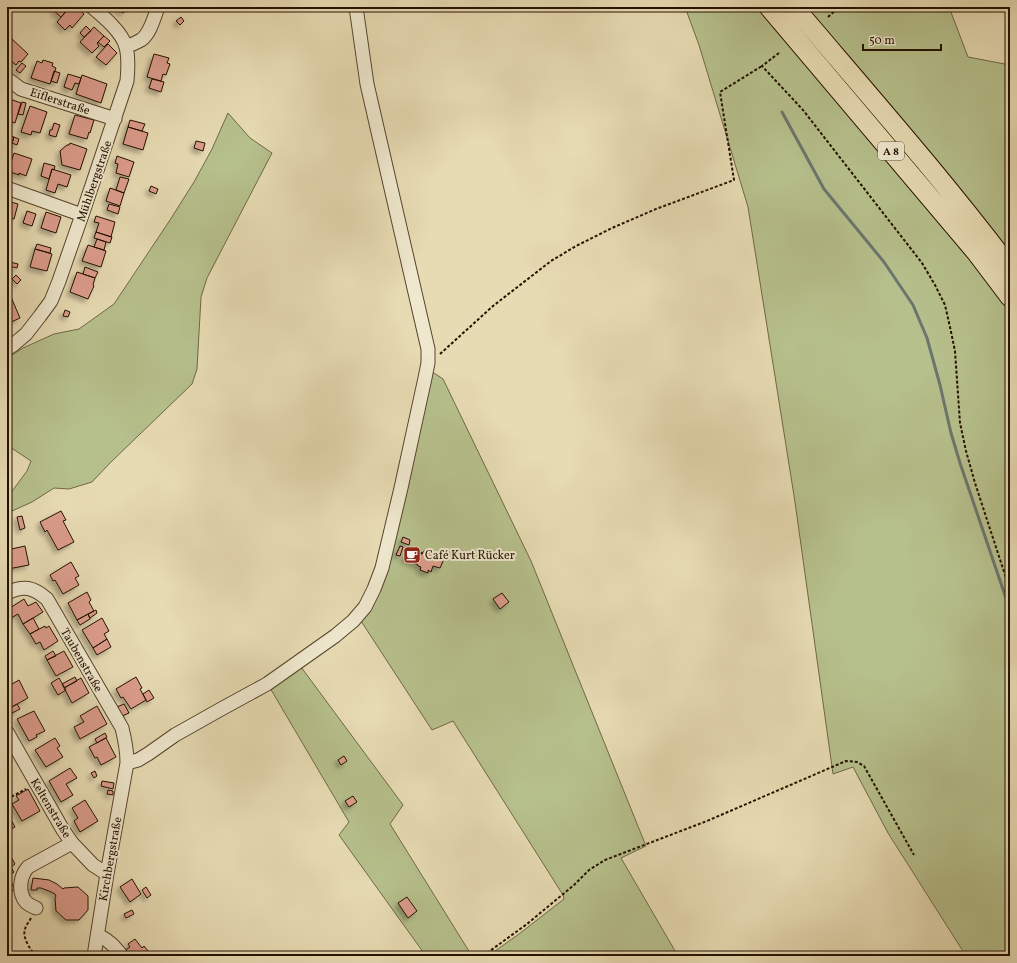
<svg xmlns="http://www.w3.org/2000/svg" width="1017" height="963" font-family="Vollkorn,serif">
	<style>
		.green { fill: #b6c08c; stroke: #6e6846 }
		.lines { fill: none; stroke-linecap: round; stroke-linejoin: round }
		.stream { stroke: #6b766d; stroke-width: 3 }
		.building { fill: #dc9d8c; stroke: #251100; filter: url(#shadow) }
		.minor-casing { stroke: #56442d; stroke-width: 15 }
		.highway-casing { stroke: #251100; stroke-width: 21 }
		.path { stroke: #251100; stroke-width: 2; stroke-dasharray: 3 2; stroke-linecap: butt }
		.minor { stroke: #efe8ce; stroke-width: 13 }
		.highway { stroke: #e7dbb3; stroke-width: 19 }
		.labels { text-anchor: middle; stroke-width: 4; stroke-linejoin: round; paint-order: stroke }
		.shield { fill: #efe8ce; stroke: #62523e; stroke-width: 1 }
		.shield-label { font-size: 11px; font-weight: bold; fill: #251100 }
		.street-label { font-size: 12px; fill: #251100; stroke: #efe8ce }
		.poi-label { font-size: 12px; fill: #251100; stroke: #efe8ce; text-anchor: start }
	</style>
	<defs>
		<filter id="shadow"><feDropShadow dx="-3.5" dy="3.5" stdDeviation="2" flood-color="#0004"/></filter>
	</defs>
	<rect width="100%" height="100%" fill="#e7dbb3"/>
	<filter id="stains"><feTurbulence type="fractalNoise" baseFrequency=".005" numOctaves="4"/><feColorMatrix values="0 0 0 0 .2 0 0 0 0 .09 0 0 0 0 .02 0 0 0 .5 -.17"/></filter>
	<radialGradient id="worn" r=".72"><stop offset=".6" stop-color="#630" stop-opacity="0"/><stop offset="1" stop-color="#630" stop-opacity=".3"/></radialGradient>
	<path class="green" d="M685,7H949L968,57L1010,65V956H966L888,833L853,767L833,774L795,502L748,207L699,45Z
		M228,113L250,138L272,153L207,278L201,297L197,369L192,384L111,462L92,482L69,489L54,488L32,502L12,511L7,506V498L27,471L31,461L7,445V358L23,348L54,334L79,329L114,304L170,220L194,182L212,149Z
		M434,373L443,379L531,561L646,846L621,858L678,956H488L519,934L564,899L563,895L453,721L432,730L361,621L430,374Z
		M301,667L403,805L390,824L472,956H426L339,835L349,822L270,688Z"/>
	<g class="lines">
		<path class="stream" d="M782,112L824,189L884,262L913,305L927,338L940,385L951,433L960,463L1010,610"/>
	</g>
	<path class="building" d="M56,7H66L68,9L61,17L53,10Z
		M70,7H76L84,14L72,28L70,25L65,30L57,22Z
		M116,7H128L123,13Z
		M181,17L184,21L180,25L176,21Z
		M86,26L91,31L84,37L80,33Z
		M94,27L104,36L97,43L99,46L92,53L80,42Z
		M104,36L110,41L104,47L98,42Z
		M12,39L28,54L21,62L19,61L16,65L7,57V44Z
		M108,44L117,53L106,65L96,57Z
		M154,54L169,58L167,63L170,64L166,75L163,74L161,81L147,77Z
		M43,60L53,63L52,66L56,68L50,84L31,78L37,61L42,63Z
		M22,63L26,66L20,73L16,70Z
		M54,71L60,73L57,83L51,81Z
		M68,74L81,78L79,84L75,83L72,90L64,87Z
		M82,75L107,84L101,103L76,94Z
		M152,79L164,82L161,92L149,88Z
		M7,98L21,103L15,123L7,120Z
		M22,102L26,103L23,115L18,114Z
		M30,106L47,112L40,133L32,131L31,135L21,132Z
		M75,115L94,120L90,133L89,132L87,139L69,134Z
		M130,120L145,124L142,131L128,127Z
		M54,123L60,125L56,137L49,135L50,130H52Z
		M128,127L148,133L143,150L123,144Z
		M9,136L14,137L13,141L8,140Z
		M14,137L19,139L17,145L12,143Z
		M196,141L205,143L203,151L194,148Z
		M70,143L87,149L80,170L62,165L60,151L67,145H69Z
		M14,153L32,159L26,176L19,173V175L8,171Z
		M117,156L134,162L129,177L116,173L118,164L115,163Z
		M44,163L55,166L54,170L52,169L49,179L41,176Z
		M52,169L71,175L67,187L58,184L55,193L46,190Z
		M120,177L129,179L124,193L116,190Z
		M151,186L158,189L156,194L149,191Z
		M110,188L124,193L120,206L106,201Z
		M7,201L18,204L14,219L7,218V219Z
		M109,204L120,207L118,214L107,210Z
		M27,211L36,214L32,226L23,223Z
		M46,212L61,217L56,233L41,228Z
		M96,216L115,222L111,237L96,232L99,223L94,222Z
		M96,232L112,237L110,243L94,238Z
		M97,239L106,242L104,250L94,247Z
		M37,244L51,248L50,253L35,249Z
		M88,245L106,251L101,267L82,261Z
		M35,249L52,254L47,271L30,267Z
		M10,262L18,264L17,268L9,266Z
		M85,267L98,272L95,278L83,274Z
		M77,272L95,278L93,285L94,286L88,299L70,292Z
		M16,275L21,280L17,284L12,279Z
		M11,297L20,318L9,323L7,320V299Z
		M65,310L70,312L68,317L63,316Z
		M61,511L66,520L63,521L74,542L58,550L47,530L45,532L40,522Z
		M22,516L25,528L20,530L17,517Z
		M403,537L410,540L409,545L401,542Z
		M25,546L29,565L8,569L7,550Z
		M400,546L403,547L400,556L396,555Z
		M408,547L423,553L422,554L408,549Z
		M408,549L418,553L414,563L404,559Z
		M424,551L444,559L440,568L433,566L431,572L428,570V573L420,570L421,567L418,566V565L414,563L418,553L422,554Z
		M71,562L79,576L75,578L79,585L63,594L55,580L53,581L50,575Z
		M87,592L91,600L89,602L94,611L77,620L68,603Z
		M502,593L509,602L500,609L493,599Z
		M24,599L28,606L36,602L43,612L23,624L18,614L11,618L7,612V610Z
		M96,610L97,613L90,618L88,614Z
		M7,612L11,618L7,621Z
		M88,614L90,619L80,625L77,620Z
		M33,618L39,629L30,634L23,624Z
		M102,618L109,631L104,634L107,639L93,648L82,630Z
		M45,626L46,628L49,626L58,641L44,650L40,642L36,644L30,634Z
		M107,639L111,647L97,655L93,648Z
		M53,651L56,656L47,660L45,656Z
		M64,651L73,667L56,676L47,660Z
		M75,677L77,681L64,688L62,684Z
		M136,677L142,688L140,689L146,700L131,709L123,697L121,698L116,689Z
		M59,678L66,690L58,695L51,683Z
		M81,678L89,693L72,703L64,688Z
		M19,680L28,698L10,708L7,704V687Z
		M149,690L154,698L147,702L143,694Z
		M17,704L20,709L12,713L10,708Z
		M124,704L129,713L122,716L117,707Z
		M97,706L107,724L80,739L74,727L84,722L80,716Z
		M34,711L45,731L36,735L37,737L29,741L17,719Z
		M105,733L107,737L97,743L95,739Z
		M55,738L60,746L57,748L63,757L46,767L35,750Z
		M106,738L116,757L101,765L97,757L95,758L89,747Z
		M7,754L12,762L7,764Z
		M344,756L347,761L341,765L338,760Z
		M70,768L77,778L66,784L73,795L61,802L49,781Z
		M95,771L97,776L94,778L91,773Z
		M102,781L114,783L113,789L101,786Z
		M28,789L40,811L22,821L12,804L19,800L16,796Z
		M108,790L113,791V795L107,794Z
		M353,796L357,802L349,807L345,801Z
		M85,800L98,821L80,832L74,821L78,818L72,808Z
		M7,812L15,827L7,831Z
		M11,857L15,864L11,867L7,860Z
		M9,864L14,872L10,875L7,869V865Z
		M7,875L15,889L7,894Z
		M33,878L49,880L57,884L63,889L64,888L78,887L88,896V910L79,920H66L56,911L55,898L56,896L55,894L49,891L41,888H37V890H31Z
		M132,879L141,894L130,902L120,887Z
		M146,887L151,895L147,898L142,890Z
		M407,897L417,911L408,918L398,903Z
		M132,910L134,914L126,918L124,914Z
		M135,939L142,948L144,946L149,952L146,954L148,956H128L124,951L130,947L128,944Z"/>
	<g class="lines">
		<defs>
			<path id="minor" d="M126,46C131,45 136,43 141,40C150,34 154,18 158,7
				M7,79L13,83L21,89L115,119
				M7,188L82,215
				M7,349L13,345L26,334L40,316L51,301L59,281L82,215L127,81C128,70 129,58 126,47C122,32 104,17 92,7
				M7,593C24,585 33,587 47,599L122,728C125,740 127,750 127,763L107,874L94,956
				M7,732L63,830L72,843L93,865L107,874
				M127,763L138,760L148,754L175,735L223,708L267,684L335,636L353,621L365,607L374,589L382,568L401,488L425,378L428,363V349L367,84L356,7
				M36,908C32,906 28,905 25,901C18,891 20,876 28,867L72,843
				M98,935C110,941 114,946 122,956"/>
			<path id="highway" d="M769,7L976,252L1010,297
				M794,7C867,93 942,178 1010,268"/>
		</defs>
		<use href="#minor" class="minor-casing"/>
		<use href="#highway" class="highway-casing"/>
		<path class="path" d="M828,17L839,7
			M779,53L762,66L803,110L922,263L935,285L945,305L950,327L955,351L960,423L966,451L975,483L1010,590
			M440,354L493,306L551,261L576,246L612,228L656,209L734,180L720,92L762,66
			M7,799L26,789
			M31,918C29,922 26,925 25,929C22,939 31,949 35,956
			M483,956L527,924L574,885L589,870L605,860L707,821L846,761L857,762L864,766L914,855"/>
		<use href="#minor" class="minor"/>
		<use href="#highway" class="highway"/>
	</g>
	<defs>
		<symbol id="cafe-square" viewBox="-11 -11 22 22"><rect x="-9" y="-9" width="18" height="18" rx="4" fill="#8f2418" stroke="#efe8ce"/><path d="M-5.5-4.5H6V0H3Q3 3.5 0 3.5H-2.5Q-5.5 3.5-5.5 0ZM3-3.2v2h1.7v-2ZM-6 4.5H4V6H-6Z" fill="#fff"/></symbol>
	</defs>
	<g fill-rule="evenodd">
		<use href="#cafe-square" x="402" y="545" width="20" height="20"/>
	</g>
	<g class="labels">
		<rect class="shield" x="878" y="142" width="26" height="18" rx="3"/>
		<g class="shield-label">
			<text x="891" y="155">A 8</text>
		</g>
		<g class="street-label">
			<text transform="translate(60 101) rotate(18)" y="4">Eiflerstraße</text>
			<text transform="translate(94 181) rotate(-71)" y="4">Mühlbergstraße</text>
			<text transform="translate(82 660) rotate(60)" y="4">Taubenstraße</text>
			<text transform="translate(51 808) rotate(59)" y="4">Keltenstraße</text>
			<text transform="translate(110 859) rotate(-80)" y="4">Kirchbergstraße</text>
		</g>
		<g class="poi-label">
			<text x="425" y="559">Café Kurt Rücker</text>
		</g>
	</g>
	<rect width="1017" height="963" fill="none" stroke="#e7dbb3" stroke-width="24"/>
	<rect x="8" y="8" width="1001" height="947" fill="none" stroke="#251100" stroke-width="2"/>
	<rect x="12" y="12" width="993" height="939" fill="none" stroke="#251100"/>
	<path d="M863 44v6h78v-6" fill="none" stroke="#251100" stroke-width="2"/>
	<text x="869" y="44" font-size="12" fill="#251100" stroke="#efe8ce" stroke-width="3" paint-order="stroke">50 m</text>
	<rect width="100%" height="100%" filter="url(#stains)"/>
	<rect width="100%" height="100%" fill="url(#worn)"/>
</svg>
